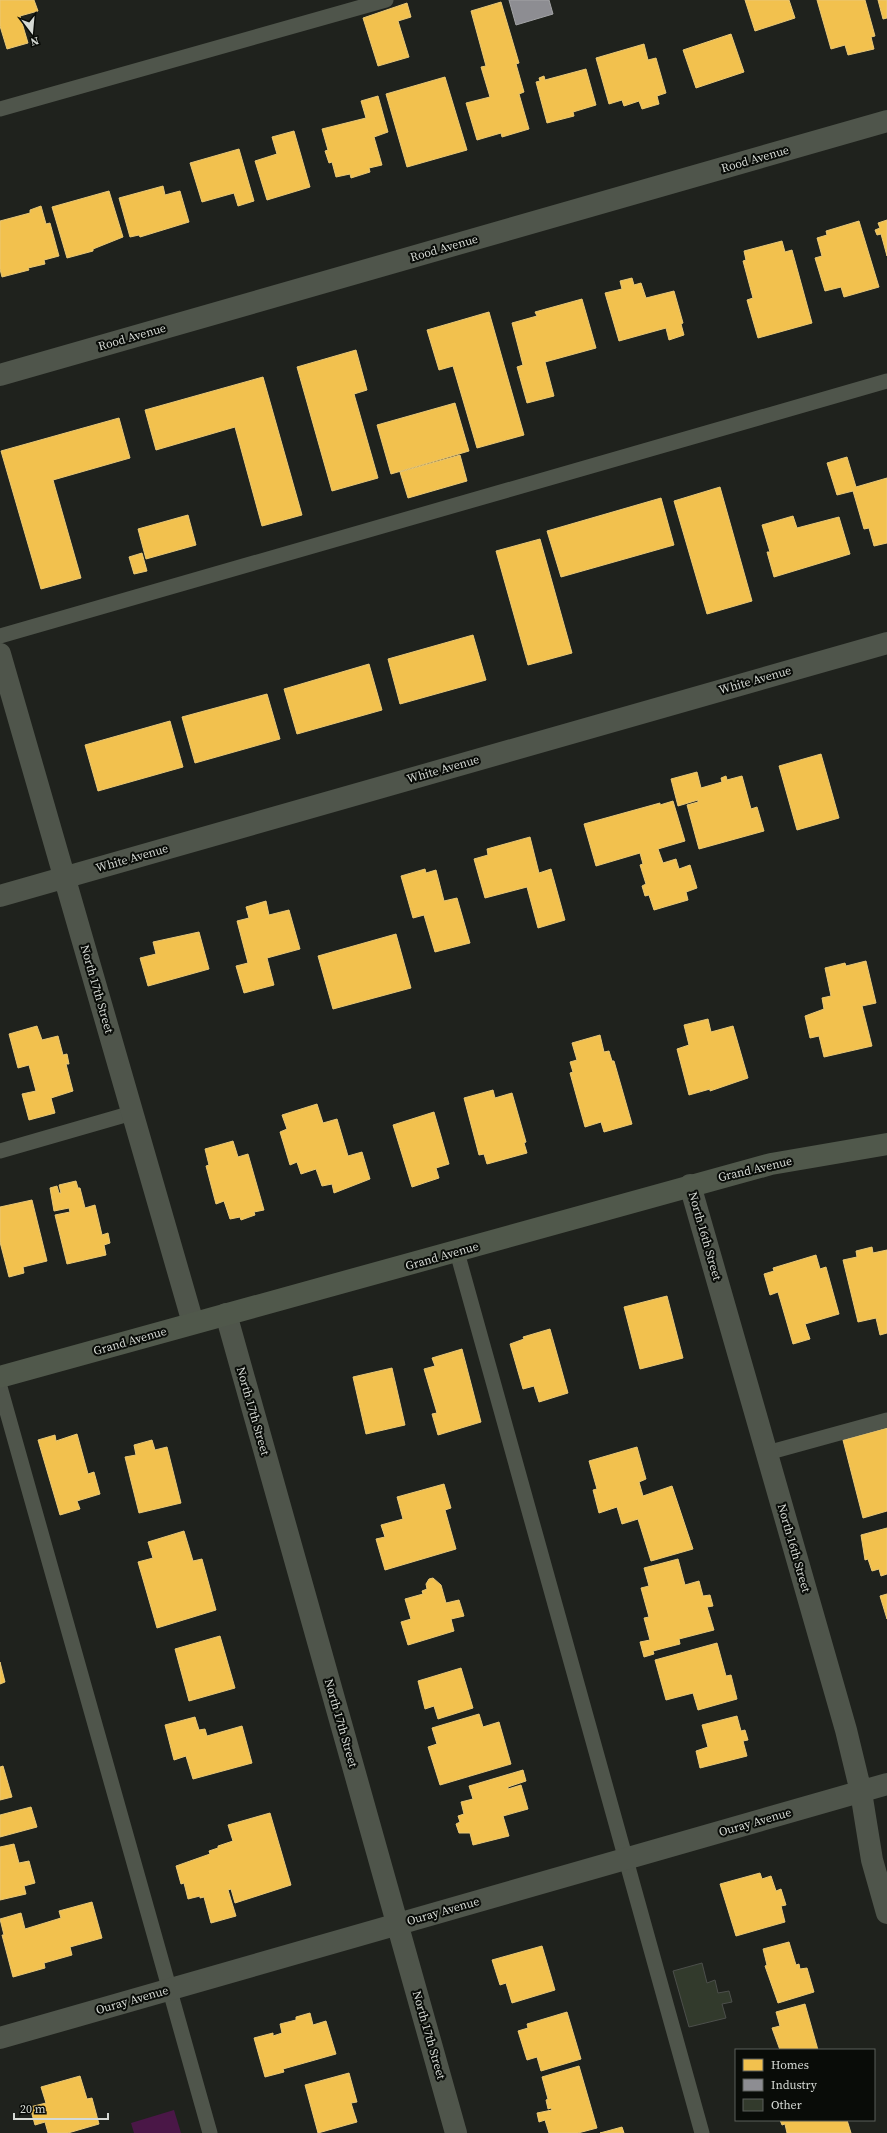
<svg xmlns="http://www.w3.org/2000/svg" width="887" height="2133" font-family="'Source Serif 4',serif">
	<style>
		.green { fill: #4a1747 }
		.homes { fill: #f2c14e; stroke: #e9c876 }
		.industry { fill: #8d8d92; stroke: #a3a4a6 }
		.building { fill: #323a2c; stroke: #4c4f4b }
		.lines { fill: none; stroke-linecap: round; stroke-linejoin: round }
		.lane { stroke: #4f554b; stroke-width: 15 }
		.street { stroke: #4f554b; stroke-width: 22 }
		.secondary { stroke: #50584b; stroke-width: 22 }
		.labels { text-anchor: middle; stroke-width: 4; stroke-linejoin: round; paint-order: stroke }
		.street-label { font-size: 12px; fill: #d5d9d4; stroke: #090c08 }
	</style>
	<rect width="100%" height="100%" fill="#1f221d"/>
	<path class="green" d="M174,2110L181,2133H134L131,2123Z"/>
	<path class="homes" d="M0,0H34L38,11L20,16L28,43L7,49L0,26Z
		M745,0H789L795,18L755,31Z
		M817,0H865L875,36L871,37L874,49L848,55L845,45L831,49Z
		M878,0H887V18L883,19Z
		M501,2L519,63L516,64L524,92L519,94L529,129L502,137L501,133L477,140L466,103L490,97L481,67L486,66L471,11Z
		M407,3L411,17L398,21L409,57L378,66L363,18Z
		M731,34L744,72L696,88L683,50Z
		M644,44L648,60L656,58L666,93L657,96L659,104L642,109L639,101L624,106L622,100L609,104L596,58Z
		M586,69L596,105L573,112L574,116L547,123L536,82L540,81L539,78L544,76L545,80Z
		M445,77L467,150L407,167L386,94Z
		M378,96L388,132L374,137L382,165L369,168L370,172L351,178L350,174L336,177L332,162L329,163L325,151L328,150L322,129L366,118L361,101Z
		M294,131L310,187L267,200L255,161L277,154L272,137Z
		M239,149L254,201L238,206L234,193L202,202L190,163Z
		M163,186L165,195L180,191L189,222L140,237L139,235L130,237L119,198Z
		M109,191L123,237L93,249V251L67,258L52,207Z
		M41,206L46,224L50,223L59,256L44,260L45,264L28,268L29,270L2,277L0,269V221L30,213V210Z
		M887,220V256L881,234L877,235L875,230L880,228L878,223Z
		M859,221L879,287L844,297L841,287L825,291L815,258L822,256L817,238L827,235L826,231Z
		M782,241L785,252L792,250L812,323L758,338L747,300L753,298L743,261L746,260L744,251Z
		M632,278L634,285L641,283L646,298L674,291L683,323L681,324L684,335L669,340L666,328L619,341L605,293L622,289L620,281Z
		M582,299L596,348L545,362L554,396L527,403L517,367L523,365L512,323L537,316L535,312Z
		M489,312L524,435L477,448L453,366L439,370L427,330Z
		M356,350L367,390L354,394L378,478L332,491L297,367Z
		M263,377L302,515L262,526L235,427L156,450L145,410Z
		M455,403L469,451L391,474L377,425Z
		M119,418L130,458L53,480L81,578L41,589L1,451Z
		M460,455L467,481L408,498L400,472Z
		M847,457L856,487L887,478V543L874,546L869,528L864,529L853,491L837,495L827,463Z
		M720,487L752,601L707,614L674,501Z
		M661,498L674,545L561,577L547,531Z
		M188,515L196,545L146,559L138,529Z
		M793,516L797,528L839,517L850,554L774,577L767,552H770L762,525Z
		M540,539L572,653L528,665L496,551Z
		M142,553L147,571L134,574L129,557Z
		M473,635L486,680L400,704L388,659Z
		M369,664L382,710L297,734L284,689Z
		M267,694L280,739L195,763L182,717Z
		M170,721L183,767L98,791L85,745Z
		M821,754L839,818L797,830L779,766Z
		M697,772L701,788L722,782L721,778L726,776L727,780L742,776L751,809L757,807L764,831L699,849L687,805L698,802V800L678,806L671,779Z
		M673,801L685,841L658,849L663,863L676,859L679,869L690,865L697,888L686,892L688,900L654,910L649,895L645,896L642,886L646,884L640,865L643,864L640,853L596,866L584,824L660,803V805Z
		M530,837L539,873L551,869L565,920L538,928L527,887L485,898L474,859L488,855L487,849Z
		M425,869L426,873L436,870L444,901L457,898L470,943L435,952L424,915L413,918L401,876Z
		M266,901L269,915L289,910L300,949L267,958L274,985L244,993L236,966L248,963L237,921L249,918L246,907Z
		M199,932L209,969L148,986L140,958L156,954L153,942Z
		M396,934L411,988L333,1009L318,956Z
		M866,961L876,1003L862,1006L872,1046L824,1057L819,1036L810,1038L805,1016L824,1009L822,998L831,996L825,968L845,963L846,966Z
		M708,1019L711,1032L733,1026L748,1078L710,1091V1089L689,1095L677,1049L689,1045L684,1025Z
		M37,1026L42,1040L58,1036L63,1055L67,1054L69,1064H66L73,1091L51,1098L55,1113L29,1120L22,1094L36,1091L29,1065L18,1068L9,1034Z
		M600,1035L604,1052L609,1051L612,1061H614L632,1124L604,1132L601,1122L585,1127L570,1073L573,1072L570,1062L577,1060L572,1043Z
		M493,1090L495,1098L512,1093L526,1142L524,1143L527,1153L487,1164L484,1154L479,1155L464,1098Z
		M317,1104L323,1123L337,1119L348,1156L362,1152L370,1179L334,1193L332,1184L322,1186L316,1169L301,1174L297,1162L290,1165L280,1132L287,1129L282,1115Z
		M434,1112L449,1164L436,1168L439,1178L412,1187L393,1125Z
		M233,1141L238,1157L248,1154L264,1210L254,1212L255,1215L241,1220L240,1217L230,1219L224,1201L216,1204L206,1166L209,1165L205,1149Z
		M76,1181L78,1188H80L85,1208L95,1205L102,1235L108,1233L110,1243L104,1245L106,1255L67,1264L55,1215L70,1212L69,1208L54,1211L50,1188L57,1186L59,1193H61L59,1185Z
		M32,1200L47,1261L23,1267L24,1273L9,1277L0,1242V1207Z
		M872,1247L873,1253L887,1250V1333L880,1335L876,1318L858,1322L843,1260L857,1257L856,1251Z
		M816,1255L820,1269L826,1267L839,1314L805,1324L810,1339L793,1344L778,1292L770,1295L764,1274L774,1271L773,1268Z
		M667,1296L683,1358L640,1369L624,1307Z
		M550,1329L568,1393L539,1402L534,1386L523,1389L510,1344L524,1339L523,1337Z
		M462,1349L481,1422L438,1435L432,1414L437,1413L424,1369L435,1366L432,1358Z
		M392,1368L405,1425L366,1434L353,1377Z
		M887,1428V1511L863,1518L843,1440Z
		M77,1434L88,1474L94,1472L100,1494L77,1501L80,1509L60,1515L38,1440L55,1435L56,1441Z
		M152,1440L155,1450L167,1447L181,1503L139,1513L125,1457L136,1455L134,1445Z
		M637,1447L646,1479L639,1482L643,1496L672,1486L693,1549L651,1561L638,1519L622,1524L617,1507L599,1513L593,1490L597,1489L589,1461Z
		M444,1484L451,1508L445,1510L456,1549L385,1570L376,1539L385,1537L381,1525L403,1519L397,1497Z
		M887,1528V1574L881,1576L879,1569L872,1571L868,1559L865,1560L861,1535Z
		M184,1531L193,1561L202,1559L216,1610L157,1628L138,1562L153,1558L148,1542Z
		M678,1559L685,1585L699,1581L703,1596L710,1595L713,1606L707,1607L714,1630L679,1639L680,1644L653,1651L654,1654L644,1657L640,1642L650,1640L644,1618L649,1617L641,1588L649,1586L644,1568Z
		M433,1578L441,1585L446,1603L459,1600L464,1616L451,1619L454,1631L408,1645L401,1622L411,1619L405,1599L423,1594L422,1591L427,1589L426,1584L429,1579Z
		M887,1594V1619L880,1596Z
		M220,1636L235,1688L189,1701L175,1649Z
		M717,1643L726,1676L731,1675L737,1699L698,1710L693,1693L666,1700L655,1660Z
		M0,1662L5,1682L0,1684Z
		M461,1668L473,1708L438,1719L434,1706L425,1709L418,1681Z
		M479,1714L483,1727L499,1722L511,1764L440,1785L428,1747L437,1744L432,1728Z
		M737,1716L741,1731L745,1730L748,1740L743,1741L747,1756L700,1768L696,1751L708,1747L702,1725Z
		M195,1717L199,1730L205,1729L207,1736L242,1726L252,1763L193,1779L186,1756L174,1760L165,1725Z
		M3,1766L12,1797L0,1800V1767Z
		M523,1770L526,1781L508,1787V1789L521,1785L528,1809L503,1816L509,1836L473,1845L470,1833H459L456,1824L460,1822L458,1816L464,1814L461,1802L473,1799L469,1786Z
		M31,1807L37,1827L0,1837V1815Z
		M270,1813L291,1885L235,1903L231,1889L228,1890L236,1916L211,1923L204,1897L200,1898V1896L188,1899L184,1883L181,1884L176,1866L210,1854L209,1851L218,1848V1846L233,1841L228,1825Z
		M14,1844L19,1863L29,1861L35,1883L24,1886L26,1894L0,1900V1847Z
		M760,1873L762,1879L771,1876L776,1891L781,1889L786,1905L781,1906L785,1922L736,1936L720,1884Z
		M92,1902L102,1938L70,1947L72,1955L44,1963L45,1968L13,1977L2,1935H4L0,1919L21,1913L25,1929L61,1918L59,1911Z
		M789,1942L796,1965L799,1964L800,1969L807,1968L814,1992L778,2003L765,1966L767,1965L763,1949Z
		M542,1946L555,1990L512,2003L506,1983L500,1985L492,1960Z
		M805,2004L818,2050H780L772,2028L780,2026L776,2012Z
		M567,2012L581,2059L541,2071L537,2057L527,2060L518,2031L528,2028L527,2024Z
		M310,2013L313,2025L326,2021L336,2054L283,2069L284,2072L265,2077L254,2038L273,2033V2036L282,2033L280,2024L296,2020V2017Z
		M579,2066L597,2128L578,2133H549L545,2120L539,2122L537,2113L552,2110L551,2108L548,2109L546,2100L548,2099L542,2077Z
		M349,2073L357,2102L351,2103L357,2122L318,2133L305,2085Z
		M80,2076L87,2099L92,2098L99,2124L68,2133H48L45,2122L35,2125L30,2107L46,2103L41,2087Z
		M780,2120H847L851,2133H787L785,2124L782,2125Z
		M622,2127L624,2133H600Z"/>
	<path class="industry" d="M509,0H549L553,14L516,25Z"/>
	<path class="building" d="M702,1963L707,1983L715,1980L718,1993L729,1991L732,2002L722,2004L726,2018L689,2027L673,1971Z"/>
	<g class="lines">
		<path class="lane" d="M0,109L386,0
			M0,636L887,381
			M0,1151L132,1113
			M457,1252L702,2133
			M0,1387L210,2133
			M767,1453L887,1420"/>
		<path class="street" d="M0,375L887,121
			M0,654L193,1323
			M0,896L887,643
			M690,1185L846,1730L861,1792L872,1860L887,1913
			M226,1314L456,2133
			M0,2038L887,1784"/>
		<path class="secondary" d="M0,1377L771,1164L887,1144"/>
	</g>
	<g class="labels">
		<g class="street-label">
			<text transform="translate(755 159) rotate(-16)" y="4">Rood Avenue</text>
			<text transform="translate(444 248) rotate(-16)" y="4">Rood Avenue</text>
			<text transform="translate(132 337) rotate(-16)" y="4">Rood Avenue</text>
			<text transform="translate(755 680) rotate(-16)" y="4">White Avenue</text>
			<text transform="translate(443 769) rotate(-16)" y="4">White Avenue</text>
			<text transform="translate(132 858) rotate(-16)" y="4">White Avenue</text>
			<text transform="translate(97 989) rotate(74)" y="4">North 17th Street</text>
			<text transform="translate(755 1169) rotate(-13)" y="4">Grand Avenue</text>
			<text transform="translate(705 1236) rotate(74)" y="4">North 16th Street</text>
			<text transform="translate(442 1256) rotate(-16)" y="4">Grand Avenue</text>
			<text transform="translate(130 1341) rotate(-16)" y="4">Grand Avenue</text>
			<text transform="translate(253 1411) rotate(74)" y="4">North 17th Street</text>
			<text transform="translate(794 1548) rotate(74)" y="4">North 16th Street</text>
			<text transform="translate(341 1723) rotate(74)" y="4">North 17th Street</text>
			<text transform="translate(755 1822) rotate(-16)" y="4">Ouray Avenue</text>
			<text transform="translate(443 1911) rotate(-16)" y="4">Ouray Avenue</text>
			<text transform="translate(132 2000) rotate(-16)" y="4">Ouray Avenue</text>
			<text transform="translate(429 2035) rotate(74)" y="4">North 17th Street</text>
		</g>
	</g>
	<rect x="735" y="2049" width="140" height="72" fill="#090c08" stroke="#5b5e5a"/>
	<rect x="743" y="2059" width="20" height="12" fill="#f2c14e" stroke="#5b5e5a"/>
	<text x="771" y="2069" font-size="12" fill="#d5d9d4">Homes</text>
	<rect x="743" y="2079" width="20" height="12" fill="#8d8d92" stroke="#5b5e5a"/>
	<text x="771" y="2089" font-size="12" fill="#d5d9d4">Industry</text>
	<rect x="743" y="2099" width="20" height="12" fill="#323a2c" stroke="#5b5e5a"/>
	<text x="771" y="2109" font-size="12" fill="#d5d9d4">Other</text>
	<g transform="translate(32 32) rotate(164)" stroke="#090c08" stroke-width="3" paint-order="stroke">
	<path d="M0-3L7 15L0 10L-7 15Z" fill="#d5d9d4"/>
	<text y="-6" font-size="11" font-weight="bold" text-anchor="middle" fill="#d5d9d4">N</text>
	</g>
	<path d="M14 2113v6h94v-6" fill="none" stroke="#d5d9d4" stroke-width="2"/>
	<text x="20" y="2113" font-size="12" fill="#d5d9d4" stroke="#090c08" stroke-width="3" paint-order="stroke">20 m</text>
</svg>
